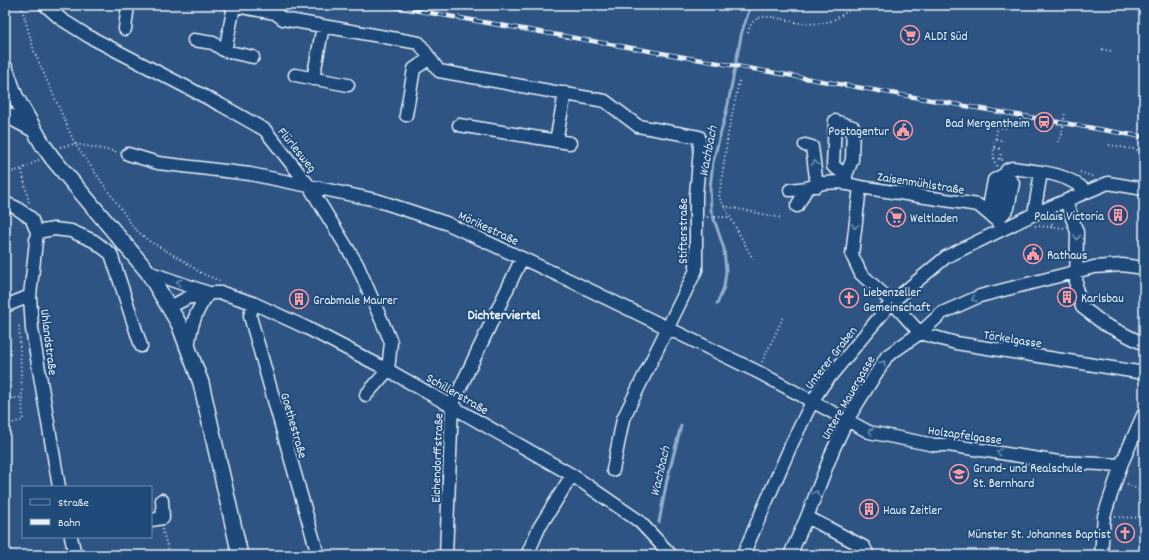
<svg xmlns="http://www.w3.org/2000/svg" width="1149" height="560" font-family="Dekko,sans-serif">
	<style>
		.lines { fill: none; stroke-linecap: round; stroke-linejoin: round }
		.stream { stroke: #93b0cb; stroke-width: 3 }
		.minor-casing { stroke: #e8f1f8; stroke-width: 15 }
		.major-casing { stroke: #e8f1f8; stroke-width: 18 }
		.path { stroke: #e8f1f8; stroke-width: 2; stroke-dasharray: 1 3; stroke-linecap: butt }
		.minor { stroke: #1f4a7a; stroke-width: 12 }
		.major { stroke: #1f4a7a; stroke-width: 15 }
		.rail-casing { stroke: #e8f1f8; stroke-width: 4.5 }
		.rail { stroke: #1f4a7a; stroke-width: 3; stroke-dasharray: 9; stroke-linecap: butt }
		.major-bridge-casing { stroke: #e8f1f8; stroke-width: 18; stroke-linecap: butt }
		.major-bridge { stroke: #1f4a7a; stroke-width: 15 }
		.oneway { stroke: #6f8dac }
		.labels { text-anchor: middle; stroke-width: 4; stroke-linejoin: round; paint-order: stroke }
		.poi-label { font-size: 13px; fill: #e8f1f8; stroke: #1f4a7a; text-anchor: start }
		.street-label { font-size: 13px; fill: #e8f1f8; stroke: #1f4a7a }
		.water-label { font-size: 14px; font-style: italic; fill: #d3e1ed; stroke: #1f4a7a }
		.neighbourhood-label { font-size: 14px; font-weight: bold; fill: #e8f1f8; stroke: #1f4a7a }
	</style>
	<rect width="100%" height="100%" fill="#2e5484"/>
	<filter id="ink" filterUnits="userSpaceOnUse"><feTurbulence type="fractalNoise" baseFrequency=".025" numOctaves="2"/><feDisplacementMap in="SourceGraphic" scale="8" xChannelSelector="R" yChannelSelector="G"/><feConvolveMatrix kernelMatrix="1 2 1 2 8 2 1 2 1" color-interpolation-filters="sRGB"/></filter>
	<g filter="url(#ink)">
		<g class="lines">
			<path class="stream" d="M717,304L724,287L726,271L724,249L711,210L710,188L713,162L727,109L742,31L750,8L757,5
				M659,522L667,480L681,426"/>
			<defs>
				<path id="minor" d="M45,5L61,19L88,36L221,105L265,130L309,186L357,264L391,342L388,370L366,395
					M230,5L275,13L283,19L419,43L439,71L605,101L638,126L699,137L700,149L696,195V270L623,419L613,470
					M125,29L128,5
					M194,40L213,43L225,51L253,57
					M225,51L234,6
					M295,75L348,85
					M313,79L323,26
					M406,115L414,69L430,58
					M459,125L570,143
					M556,141L565,93
					M805,145L812,147L817,186
					M128,154L158,163L250,174L309,186L376,200L446,223L571,281L758,372L869,432L934,445H948L1059,462L1121,465
					M846,184V175L852,160L853,127L835,121L833,166L846,175
					M860,187L852,255L861,274L892,302L920,333L956,343L1144,373
					M790,190L807,188
					M1066,201L1077,232L1076,288L1082,307L1104,324L1144,344
					M5,203L15,207L31,218L37,232L30,296L32,329L59,487
					M797,206L807,188L823,183L840,182L860,187L978,205L997,221L1002,229
					M988,213L994,180L1005,174L1013,183L1008,208L997,221
					M1034,214L1041,172
					M997,221L1005,174L1007,170L1012,168C1040,172 1065,172 1086,191
					M37,232L54,229L71,231L94,241L111,254L141,346
					M148,272L209,293
					M253,303L250,316L318,555
					M5,306L30,296
					M170,307L187,298L209,293H222L253,303L307,328L388,370L572,475L639,521L671,555
					M188,348C191,325 195,312 209,293
					M807,517L864,547L868,555
					M151,520L163,518L162,500
					M71,537L75,555
					M446,555L452,405L522,258
					M527,555L539,528L572,475
					M743,555L792,443L813,400L823,385L892,302L946,257L1034,214L1108,183L1144,189
					M790,555L807,517L833,450L847,420L887,356L920,333L942,313L980,296L1094,267L1122,265L1144,268
					M1101,555L1104,516L1121,465L1144,413"/>
				<path id="major" d="M5,68L15,96L43,145
					M5,114L33,129
					M53,159L148,272L179,324L201,383L240,555"/>
			</defs>
			<use href="#minor" class="minor-casing"/>
			<use href="#major" class="major-casing"/>
			<path class="path" d="M21,5L34,51L75,144L135,229L149,241L184,261L201,273L220,281
				M912,5L920,6L928,5
				M748,33C753,6 781,20 800,23C809,24 818,24 827,22C837,20 848,10 857,5
				M1102,49L1111,51
				M739,81L728,134L719,197L724,206L782,218
				M1142,95L1144,96
				M989,126L1006,128
				M996,139L1004,141
				M1058,142L1062,134L1065,112
				M1109,145L1144,151
				M60,147L75,144L118,152
				M995,148L1002,149
				M994,158L1003,160
				M1000,159L1001,153
				M997,166C989,157 997,133 999,122
				M22,170L29,203
				M1080,172L1094,177
				M5,174L22,169L39,160
				M724,206L753,259
				M707,217H729
				M1035,226L1065,228
				M1051,228L1053,218
				M762,362L784,316
				M7,399L23,397
				M5,425L23,420L19,323
				M1127,484L1144,492
				M1115,517L1144,518
				M162,529L170,555"/>
			<use href="#minor" class="minor"/>
			<use href="#major" class="major"/>
			<defs>
				<path id="rail" d="M385,5L1144,137"/>
			</defs>
			<use href="#rail" class="rail-casing"/>
			<use href="#rail" class="rail"/>
			<defs>
				<path id="major-bridge" d="M43,145L53,159"/>
			</defs>
			<use href="#major-bridge" class="major-bridge-casing"/>
			<use href="#major-bridge" class="major-bridge"/>
		</g>
		<defs><path id="oneway-chevron" d="M-2-3.5L2.5 0L-2 3.5" fill="none" stroke-width="1.6" stroke-linecap="round" stroke-linejoin="round"/></defs>
		<g class="oneway">
			<use href="#oneway-chevron" transform="translate(815 163) rotate(-95)"/>
			<use href="#oneway-chevron" transform="translate(855 226) rotate(97)"/>
			<use href="#oneway-chevron" transform="translate(1077 237) rotate(92)"/>
			<use href="#oneway-chevron" transform="translate(179 282) rotate(-162)"/>
			<use href="#oneway-chevron" transform="translate(974 299) rotate(157)"/>
			<use href="#oneway-chevron" transform="translate(883 363) rotate(-56)"/>
			<use href="#oneway-chevron" transform="translate(871 431) rotate(-161)"/>
			<use href="#oneway-chevron" transform="translate(999 452) rotate(-171)"/>
			<use href="#oneway-chevron" transform="translate(816 493) rotate(-69)"/>
		</g>
	</g>
	<defs>
		<symbol id="supermarket-ring" viewBox="-11 -11 22 22"><circle r="9.5" fill="#1f4a7a" stroke="#ff9aa2" stroke-width="1.5"/><path d="M-6-5.5h2.5l.6 2H6L4.5 2H-2.5L-4.4-4H-6ZM-1.5 3.2a1.3 1.3 0 1 0 .1 0ZM3 3.2a1.3 1.3 0 1 0 .1 0Z" fill="#ff9aa2"/></symbol>
		<symbol id="station-ring" viewBox="-11 -11 22 22"><circle r="9.5" fill="#1f4a7a" stroke="#ff9aa2" stroke-width="1.5"/><path d="M-3-6H3Q5-6 5-4V2Q5 4 3 4L4.5 6H3L1.5 4h-3L-3 6H-4.5L-3 4Q-5 4-5 2V-4Q-5-6-3-6ZM-3.5-4v3h7v-3ZM-3.5 1v1.5H-2V1ZM2 1v1.5H3.5V1Z" fill="#ff9aa2"/></symbol>
		<symbol id="civic-ring" viewBox="-11 -11 22 22"><circle r="9.5" fill="#1f4a7a" stroke="#ff9aa2" stroke-width="1.5"/><path d="M-.6-6.5H3V-4.5H.6V-3L4-1V1h2V6H-6V1h2V-1L-.6-3ZM-1.2 2.5V6h2.4V2.5Z" fill="#ff9aa2"/></symbol>
		<symbol id="building-ring" viewBox="-11 -11 22 22"><circle r="9.5" fill="#1f4a7a" stroke="#ff9aa2" stroke-width="1.5"/><path d="M-4-6H4V6H1V3H-1V6H-4ZM-2.5-4.3h1.7v1.8h-1.7ZM.8-4.3h1.7v1.8H.8ZM-2.5-1h1.7V.8h-1.7ZM.8-1h1.7V.8H.8Z" fill="#ff9aa2"/></symbol>
		<symbol id="church-ring" viewBox="-11 -11 22 22"><circle r="9.5" fill="#1f4a7a" stroke="#ff9aa2" stroke-width="1.5"/><path d="M-1.2-6h2.4v3.5h3.3v2.4h-3.3V6h-2.4V-.1h-3.3v-2.4h3.3Z" fill="#ff9aa2"/></symbol>
		<symbol id="school-ring" viewBox="-11 -11 22 22"><circle r="9.5" fill="#1f4a7a" stroke="#ff9aa2" stroke-width="1.5"/><path d="M0-5L7-2L0 1L-7-2ZM-4 1L0 2.5L4 1V4Q0 6-4 4Z" fill="#ff9aa2"/></symbol>
	</defs>
	<g fill-rule="evenodd">
		<use href="#supermarket-ring" x="899" y="24" width="22" height="22"/>
		<use href="#station-ring" x="1033" y="111" width="22" height="22"/>
		<use href="#civic-ring" x="892" y="119" width="22" height="22"/>
		<use href="#building-ring" x="1107" y="204" width="22" height="22"/>
		<use href="#supermarket-ring" x="885" y="206" width="22" height="22"/>
		<use href="#civic-ring" x="1022" y="243" width="22" height="22"/>
		<use href="#building-ring" x="1056" y="286" width="22" height="22"/>
		<use href="#church-ring" x="838" y="287" width="22" height="22"/>
		<use href="#building-ring" x="288" y="288" width="22" height="22"/>
		<use href="#school-ring" x="948" y="463" width="22" height="22"/>
		<use href="#building-ring" x="858" y="498" width="22" height="22"/>
		<use href="#church-ring" x="1114" y="522" width="22" height="22"/>
	</g>
	<g class="labels">
		<g class="poi-label">
			<text x="924" y="40">ALDI Süd</text>
			<text x="1030" y="127" text-anchor="end">Bad Mergentheim</text>
			<text x="889" y="135" text-anchor="end">Postagentur</text>
			<text x="1104" y="220" text-anchor="end">Palais Victoria</text>
			<text x="910" y="222">Weltladen</text>
			<text x="1047" y="259">Rathaus</text>
			<text x="863" y="296">Liebenzeller<tspan x="863" dy="15">Gemeinschaft</tspan></text>
			<text x="1081" y="302">Karlsbau</text>
			<text x="313" y="304">Grabmale Maurer</text>
			<text x="973" y="472">Grund- und Realschule<tspan x="973" dy="15">St. Bernhard</tspan></text>
			<text x="883" y="514">Haus Zeitler</text>
			<text x="1111" y="538" text-anchor="end">Münster St. Johannes Baptist</text>
		</g>
		<g class="street-label">
			<text transform="translate(298 149) rotate(51)" y="5">Flürlesweg</text>
			<text transform="translate(921 182) rotate(9)" y="5">Zaisenmühlstraße</text>
			<text transform="translate(489 227) rotate(25)" y="5">Mörikestraße</text>
			<text transform="translate(682 231) rotate(-90)" y="5">Stifterstraße</text>
			<text transform="translate(1013 338) rotate(9)" y="5">Törkelgasse</text>
			<text transform="translate(50 342) rotate(83)" y="5">Uhlandstraße</text>
			<text transform="translate(830 357) rotate(-52)" y="5">Unterer Graben</text>
			<text transform="translate(458 393) rotate(30)" y="5">Schillerstraße</text>
			<text transform="translate(847 397) rotate(-60)" y="5">Untere Mauergasse</text>
			<text transform="translate(295 425) rotate(74)" y="5">Goethestraße</text>
			<text transform="translate(965 434) rotate(8)" y="5">Holzapfelgasse</text>
			<text transform="translate(436 458) rotate(-88)" y="5">Eichendorffstraße</text>
		</g>
		<g class="water-label">
			<text transform="translate(707 151) rotate(-79)" y="5">Wachbach</text>
			<text transform="translate(659 471) rotate(-77)" y="5">Wachbach</text>
		</g>
		<g class="neighbourhood-label">
			<text x="504" y="319">Dichterviertel</text>
		</g>
	</g>
	<rect width="1149" height="560" fill="none" stroke="#1f4a7a" stroke-width="20"/>
	<rect x="10" y="10" width="1129" height="540" fill="none" stroke="#e8f1f8" stroke-width="1.5" filter="url(#ink)"/>
	<rect x="22" y="486" width="130" height="52" fill="#1f4a7a" stroke="#6f8dac"/>
	<rect x="30" y="499" width="20" height="6" fill="#1f4a7a" stroke="#6f8dac"/>
	<text x="58" y="506" font-size="12" fill="#e8f1f8">Straße</text>
	<rect x="30" y="519" width="20" height="6" fill="#e8f1f8" stroke="#6f8dac"/>
	<text x="58" y="526" font-size="12" fill="#e8f1f8">Bahn</text>
</svg>
